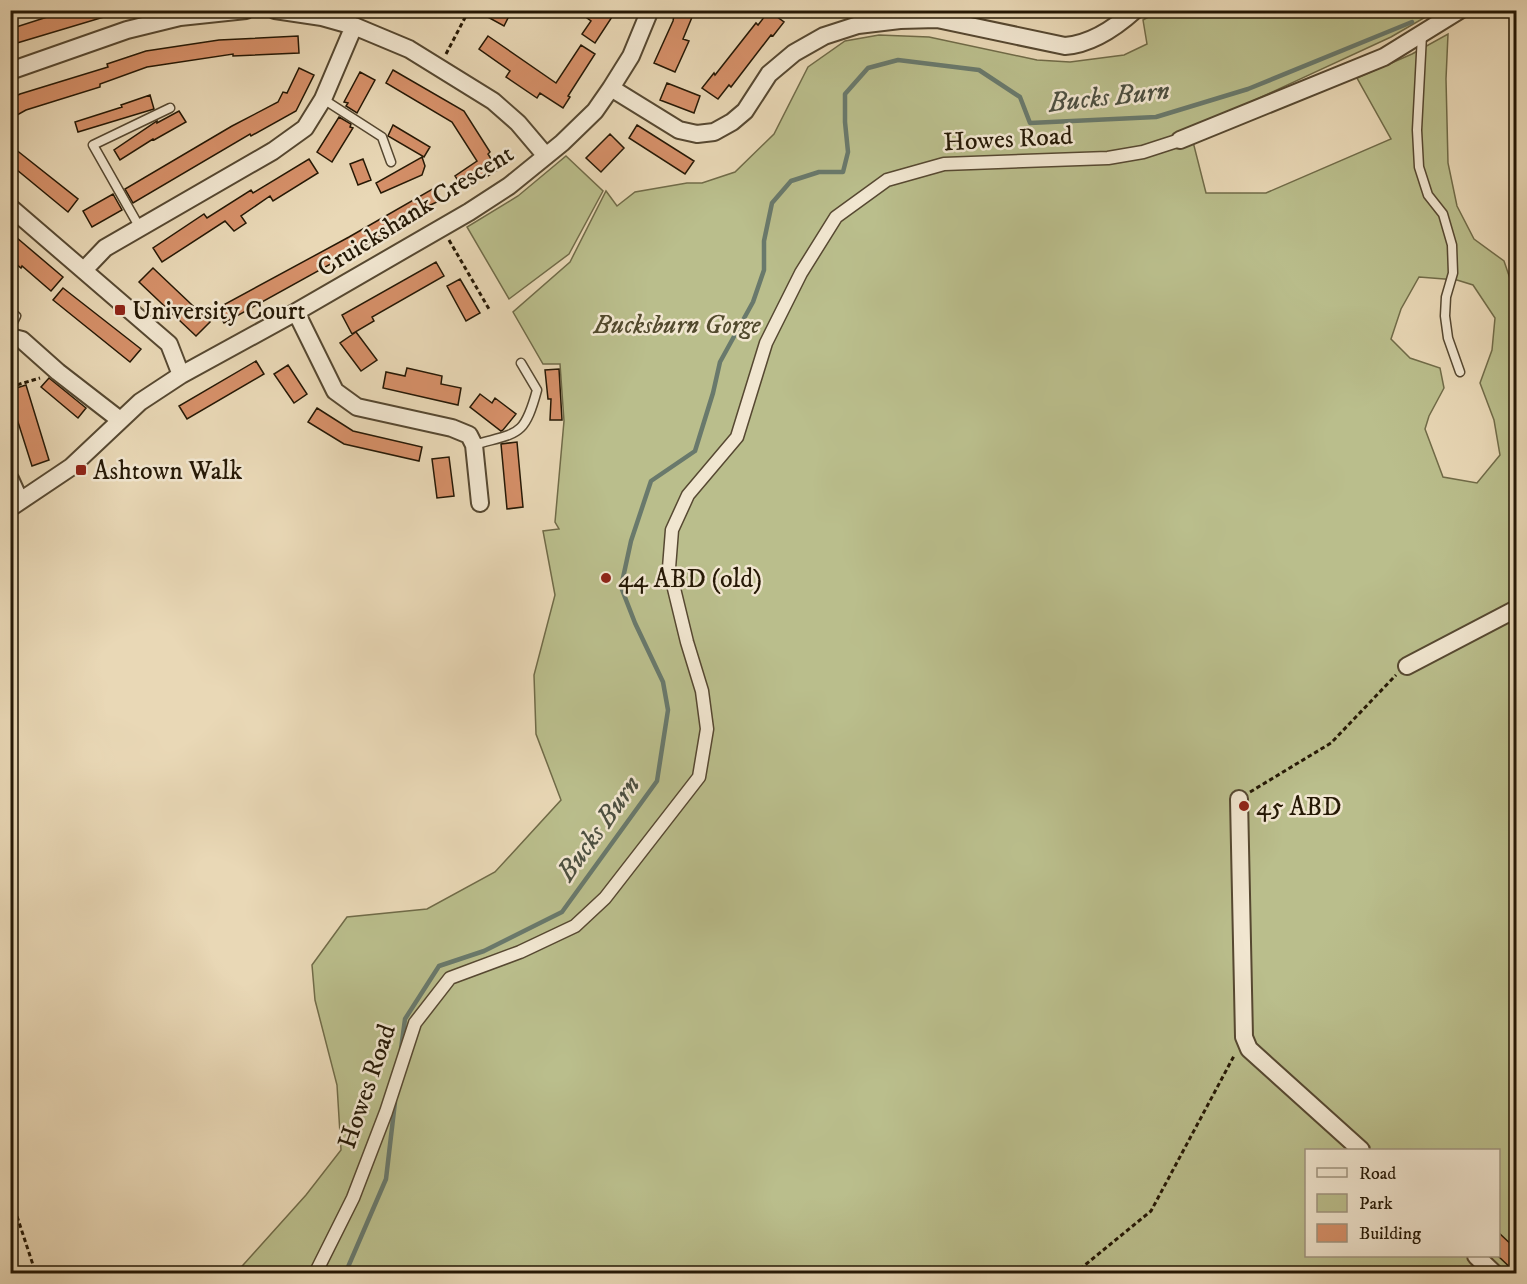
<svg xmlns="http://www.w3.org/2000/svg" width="1527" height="1284" font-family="'IM FELL DW Pica',serif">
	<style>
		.green { fill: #babe8c; stroke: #706b48; stroke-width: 1.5; fill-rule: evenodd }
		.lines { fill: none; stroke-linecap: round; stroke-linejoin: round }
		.stream { stroke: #69796c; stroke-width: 4.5 }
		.building { fill: #d69069; stroke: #251805; stroke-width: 1.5 }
		.service-casing { stroke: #564831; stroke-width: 11 }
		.pedestrian-casing { stroke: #564831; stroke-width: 15 }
		.minor-casing { stroke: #564831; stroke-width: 20 }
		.path { stroke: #251805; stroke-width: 3; stroke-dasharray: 4.5 3; stroke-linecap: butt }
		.service { stroke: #f1e6d0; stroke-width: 8 }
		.pedestrian { stroke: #f1e6d0; stroke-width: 12 }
		.minor { stroke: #f1e6d0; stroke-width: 16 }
		.poi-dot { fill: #8f2418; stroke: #f1e6d0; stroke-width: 2 }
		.labels { text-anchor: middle; stroke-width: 5; stroke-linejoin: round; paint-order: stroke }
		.street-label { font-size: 26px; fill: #251805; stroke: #f1e6d0 }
		.poi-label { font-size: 26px; fill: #251805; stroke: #f1e6d0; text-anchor: start }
		.park-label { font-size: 26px; font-style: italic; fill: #524a2e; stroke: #f1e6d0 }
		.water-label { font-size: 27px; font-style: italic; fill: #4d5041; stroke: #f1e6d0 }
	</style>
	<rect width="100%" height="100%" fill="#e9d8b6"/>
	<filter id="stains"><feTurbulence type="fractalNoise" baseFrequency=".00333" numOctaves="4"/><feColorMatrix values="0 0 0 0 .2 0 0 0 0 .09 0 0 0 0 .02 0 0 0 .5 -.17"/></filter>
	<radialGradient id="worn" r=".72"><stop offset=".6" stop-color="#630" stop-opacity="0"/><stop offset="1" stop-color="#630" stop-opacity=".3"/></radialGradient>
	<path class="green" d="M1330,10L1333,14L1379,10L1436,11L1391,37L1190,130L1206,193H1266L1391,139L1357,78L1412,54L1448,34L1446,79L1448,163L1457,206L1474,239L1504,261L1516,296V1273L235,1274L306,1195L341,1150L337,1085L315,1000L312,965L347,917L427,909L495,872L561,800L536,734L534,675L555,595L543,531L559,529L555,522L564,421L560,364H543L513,312L570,262L606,191L617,206L635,192L687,183H702L735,172L774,134L808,67L845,41L879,35L929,37L1037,60L1070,62L1124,55L1147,44L1143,20L1159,11ZM1419,277L1457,280L1473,285L1495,318L1492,350L1480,383L1494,420L1500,455L1477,483L1443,477L1425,429L1429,416L1444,388L1440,368L1410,358L1391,339L1401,309ZM1306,1150H1498V1256H1306Z
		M566,156L603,191L569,254L509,299L467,227L518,196Z"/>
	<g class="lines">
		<path class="stream" d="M401,1049L405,1019L439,966L484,951L562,912L657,781L668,710L663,682L635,623L621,587L631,541L651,481L695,451L713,393L720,362L753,302L764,270V241L772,203L791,181L819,172H843L848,152L845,122V94L868,68L898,60L979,70L1020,97L1030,123L1156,117L1248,89L1412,22
			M345,1274L386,1179L395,1102"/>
	</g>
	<path class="building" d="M69,10H113L114,14L17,43L13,28Z
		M475,10H512L504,26Z
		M576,10H602L612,17L595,43L582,34L591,21Z
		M675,10H695L683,39L689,41L675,72L654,63L673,21Z
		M769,11L784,22L773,36L771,35L731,87L729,85L718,99L702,88L714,73L715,75L756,23L758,25Z
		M298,36L299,53L233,56V54L147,67L100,84V87L26,110L10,119V99L20,94L108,67L107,64L146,51L219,40Z
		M488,36L556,83L581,45L595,54L568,96L570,97L563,108L540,93L537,98L506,77L510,71L479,49Z
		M299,68L314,75L296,111L251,136L250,134L133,203L125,189L232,126L278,102L283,92L287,93Z
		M393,70L464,111L490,152L488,154L498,170L488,176L486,173L463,188L455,176L477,161L452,122L386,83Z
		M360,72L375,80L357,113L346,106L348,103L344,102Z
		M667,83L700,96L694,113L660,100Z
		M150,95L154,109L78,132L75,122L122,107L121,105Z
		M179,111L186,122L154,140L153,139L120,160L114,150L157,121V123Z
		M339,117L351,124L350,127L353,128L332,162L317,152Z
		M393,125L430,147L424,157L388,136Z
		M637,125L694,161L685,174L629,138Z
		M610,134L624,148L601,172L586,158Z
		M10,145L78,199L68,212L17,170L10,177Z
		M422,157L425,166L422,175L381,193L376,183Z
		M309,159L318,173L273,201L270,196L241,216L246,223L234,231L225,221L162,262L153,248L204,214L207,218L251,190L253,193Z
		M363,159L371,180L358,185L350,164Z
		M436,187L441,200L398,220L401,225L224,323L216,309L349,237Z
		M113,194L122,210L92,227L83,211Z
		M10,232L63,277L51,291L22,266L21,268L10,259Z
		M436,262L444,276L372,317L374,321L352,334L342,315Z
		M153,268L210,322L196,336L139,282Z
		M460,279L480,313L466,321L447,286Z
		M63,288L141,349L130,362L53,300Z
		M356,332L377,360L361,371L340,343Z
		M256,361L264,374L187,419L179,406Z
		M288,365L307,394L294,403L274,374Z
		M407,368L442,376L441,384L461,388L458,405L383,388L386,372L405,376Z
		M559,369L562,420H550L551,399H548L545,370Z
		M49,378L86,408L78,418L41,387Z
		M26,385L49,460L32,466L10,397V390Z
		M480,394L492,403L495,398L516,414L503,430L501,431L470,407Z
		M317,408L353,431L422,447L419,461L344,444L308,422Z
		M517,442L523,507L507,509L501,444Z
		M449,457L454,496L437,498L432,459Z
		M1498,1232L1516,1249V1273L1498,1256Z"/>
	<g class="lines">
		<defs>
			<path id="service" d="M1422,35L1417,130L1419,167L1428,195L1443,214L1452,245L1453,273L1446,297L1445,316L1448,338L1460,372
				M323,99L382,137L391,162
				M140,228L93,145L170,108
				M10,312L16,316L10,328
				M474,445C518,432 524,438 537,390L521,363"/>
			<path id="pedestrian" d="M315,1274L353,1198L386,1112L415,1023L450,978L520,952L575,926L605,898L699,777L707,729L702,691L687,642L669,568L672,530L688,495L737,437L766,343L801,273L836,217L887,180L944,164L1108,158L1143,152L1180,140"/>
			<path id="minor" d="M275,10L322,17L354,26L409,49L493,101L518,123L546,156
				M10,71L127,30L180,17L246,10
				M611,88L679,130L697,134L714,132L732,122L745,111L769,74L794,53L824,36L858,25L900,20L937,19L1065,46C1092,44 1115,28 1135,10
				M1180,140L1384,57L1460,10
				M10,207L169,344L181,375
				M84,270L105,248L273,151L305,128L323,99L354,26
				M296,312L335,391L357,407L452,428L469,435L474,445L480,503
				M10,337L22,340L58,372L120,420
				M10,479L20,501
				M10,508L71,467L140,402L181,375L296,312L469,212L509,186L562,143L595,111L611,88L631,56L650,10
				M1407,666L1516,609
				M1239,799L1244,1037L1249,1049L1361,1150
				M1476,1256L1495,1274"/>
		</defs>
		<use href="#service" class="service-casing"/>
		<use href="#pedestrian" class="pedestrian-casing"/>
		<use href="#minor" class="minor-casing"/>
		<path class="path" d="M446,54L469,10
			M449,240L489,309
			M10,387L40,378
			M1250,792L1331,743L1396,675
			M10,1195L36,1274
			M1074,1274L1151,1211L1235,1054"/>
		<use href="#service" class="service"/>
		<use href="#pedestrian" class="pedestrian"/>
		<use href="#minor" class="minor"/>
	</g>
	<g class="poi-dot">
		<rect x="114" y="304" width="12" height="12" rx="3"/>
		<rect x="75" y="464" width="12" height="12" rx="3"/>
		<circle cx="606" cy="578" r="6"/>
		<circle cx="1244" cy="806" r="6"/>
	</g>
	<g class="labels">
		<g class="street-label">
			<text transform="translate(1008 138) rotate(-3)" y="9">Howes Road</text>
			<text transform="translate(415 210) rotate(-32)" y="9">Cruickshank Crescent</text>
			<text transform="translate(366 1086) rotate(-71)" y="9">Howes Road</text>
		</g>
		<g class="poi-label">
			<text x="132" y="319">University Court</text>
			<text x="93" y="479">Ashtown Walk</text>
			<text x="618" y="587">44 ABD (old)</text>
			<text x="1256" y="815">45 ABD</text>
		</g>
		<g class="park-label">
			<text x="677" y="333">Bucksburn Gorge</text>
		</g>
		<g class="water-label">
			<text transform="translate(1109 96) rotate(-6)" y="9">Bucks Burn</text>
			<text transform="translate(598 828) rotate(-54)" y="9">Bucks Burn</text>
		</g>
	</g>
	<rect width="1527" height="1284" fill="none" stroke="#e9d8b6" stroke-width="36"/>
	<rect x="12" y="12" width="1503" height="1260" fill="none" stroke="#251805" stroke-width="3"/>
	<rect x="18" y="18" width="1491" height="1248" fill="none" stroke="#251805" stroke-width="1.5"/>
	<rect x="1305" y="1149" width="195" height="108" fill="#f1e6d0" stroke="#9f947f" stroke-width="1.5"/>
	<rect x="1317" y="1168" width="30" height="9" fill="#f1e6d0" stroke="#9f947f" stroke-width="1.5"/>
	<text x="1359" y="1179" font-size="18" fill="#251805">Road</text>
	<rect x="1317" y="1194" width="30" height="18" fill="#babe8c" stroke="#9f947f" stroke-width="1.5"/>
	<text x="1359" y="1209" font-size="18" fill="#251805">Park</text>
	<rect x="1317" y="1224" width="30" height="18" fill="#d69069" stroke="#9f947f" stroke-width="1.5"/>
	<text x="1359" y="1239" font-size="18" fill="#251805">Building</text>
	<rect width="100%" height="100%" filter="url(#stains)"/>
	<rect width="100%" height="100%" fill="url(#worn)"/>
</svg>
